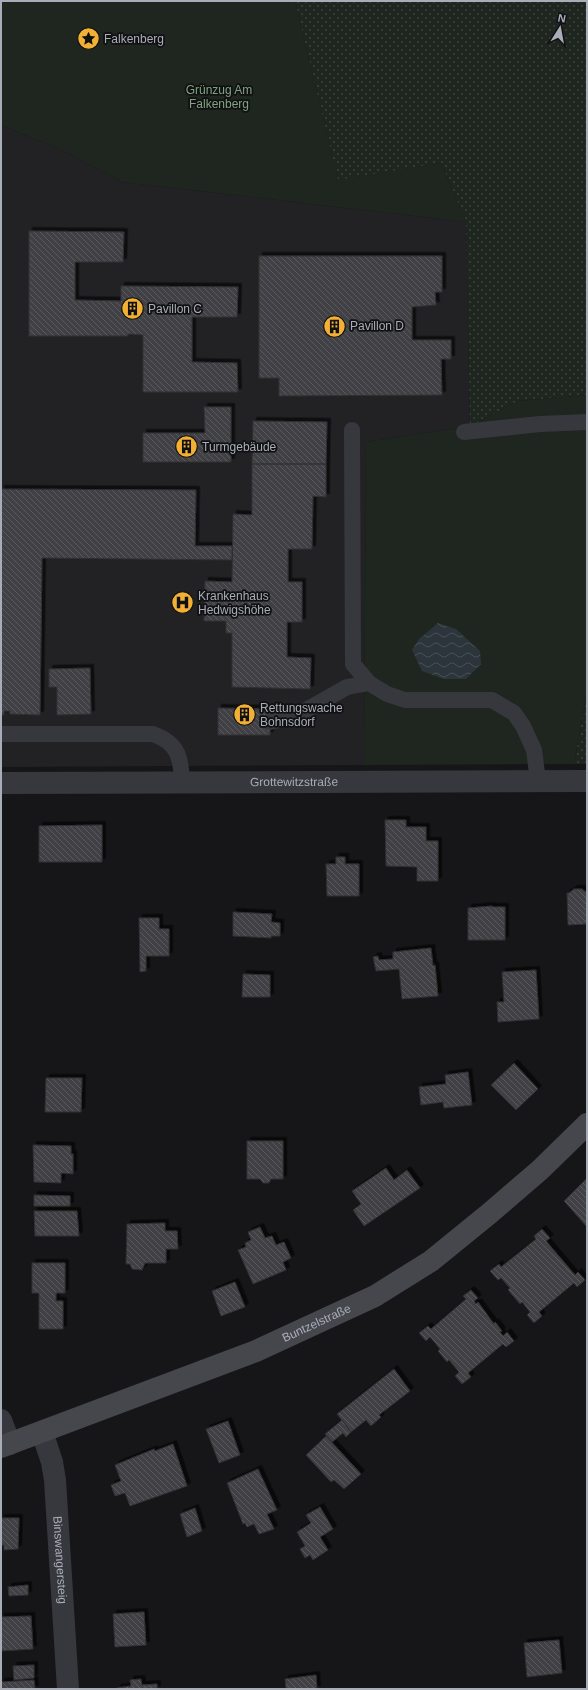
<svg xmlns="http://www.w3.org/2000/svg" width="588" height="1690" font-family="Arial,sans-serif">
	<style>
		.built { fill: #222225 }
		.grass { fill: url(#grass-dots) }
		.park { fill: #1e261f }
		.water { fill: url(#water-waves) }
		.building { fill: url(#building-back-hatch); stroke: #303034; filter: url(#shadow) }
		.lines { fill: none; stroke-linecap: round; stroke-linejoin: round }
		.lane { stroke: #37383d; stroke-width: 16 }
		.street { stroke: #37383d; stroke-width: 22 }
		.secondary { stroke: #45474d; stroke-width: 22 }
		.labels { text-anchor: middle; stroke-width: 3.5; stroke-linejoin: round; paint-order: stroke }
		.poi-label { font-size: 12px; fill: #a8adb8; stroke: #111113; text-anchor: start }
		.park-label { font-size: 12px; fill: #7fa381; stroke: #111113 }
		.street-label { font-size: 12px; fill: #a8adb8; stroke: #111113 }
	</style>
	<defs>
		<pattern id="grass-dots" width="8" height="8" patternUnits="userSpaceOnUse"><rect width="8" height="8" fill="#1e261f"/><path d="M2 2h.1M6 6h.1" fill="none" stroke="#3c433d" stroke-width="1.8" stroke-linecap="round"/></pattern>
		<pattern id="water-waves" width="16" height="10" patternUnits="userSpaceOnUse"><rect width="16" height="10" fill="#2c353c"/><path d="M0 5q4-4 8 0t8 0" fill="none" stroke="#485056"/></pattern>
		<pattern id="building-back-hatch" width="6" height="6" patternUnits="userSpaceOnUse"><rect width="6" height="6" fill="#404145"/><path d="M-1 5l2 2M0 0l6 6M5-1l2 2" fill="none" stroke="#595a5e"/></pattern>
		<filter id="shadow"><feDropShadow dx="3.5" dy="-3.5" stdDeviation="0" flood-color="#0009"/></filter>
	</defs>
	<rect width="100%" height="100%" fill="#161618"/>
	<path class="built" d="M1,125L64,151L122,182L466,222L470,426L366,442L364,765L1,767Z"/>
	<path class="grass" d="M295,1H587V395L518,401L470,426L466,222L441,163L338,181Z
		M587,692V764H574Z"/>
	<path class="park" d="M1,1H295L338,180L441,163L466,222L122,182L64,151L1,125Z
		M587,395V692L574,764L364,765L366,442L470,426L518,401Z"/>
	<path class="water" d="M438,623L456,629L480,651L481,664L466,679H444L422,671L412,650L419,639Z"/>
	<path class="building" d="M29,231L124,232L123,262H75V300L121,301V286L238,287L237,317H192V362L237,363L238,392H143V335L128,334V336H29Z
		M259,256H442V292H435L436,305L412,307V340H451V359H441L442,395L279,396V378H259Z
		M204,407H231V462H143V433H205Z
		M253,421L327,422L326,464H252Z
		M252,464H326V497L313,496L312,549H288V582H302V622H287V657L311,658L310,689L232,687V633H226V621H204L205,581L232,582L233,514L252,515Z
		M1,489L196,490L195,546H232V560L42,558L40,715L10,714V711H4V715H1Z
		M90,668L91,714L57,715V687H49V669Z
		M218,708L270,709V735H218Z
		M385,820H406V827H426V841H438V881H417V867L386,866Z
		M102,825V862H39V826Z
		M336,857H345V864H359V896H327L326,864H336Z
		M574,889H582L587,893V924L568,925L567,893H569Z
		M492,906L493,907H505V940H468V908Z
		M233,912L272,914L271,922L280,923V936H271V938L233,936Z
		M139,918H159V929H169V956H146V971L140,972Z
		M431,948L433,966L435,965L438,996L402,999L399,969L376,971L373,957L378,956L379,960L393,959V952Z
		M536,970L539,1019L498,1022L497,1002H504L502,972Z
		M243,974L270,975V997H242Z
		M514,1063L538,1089L516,1110L491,1085Z
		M468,1072L472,1105L444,1108L443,1102L421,1105L419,1087L446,1084L445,1075Z
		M46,1078H82L81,1112H45Z
		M247,1141H283V1179H271L269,1183H263L260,1179H247Z
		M33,1145L71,1146V1154H73V1174L61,1173V1183L34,1182Z
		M386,1168L394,1180L407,1170L420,1188L364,1226L353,1210L361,1204L352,1191Z
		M587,1178V1227L564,1201Z
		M34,1195L70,1196V1206H34Z
		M34,1211H77L79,1236H35Z
		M165,1223V1231H177L178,1249H166V1263H145L142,1270L132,1269L130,1264H126L127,1224Z
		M260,1227L265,1238L272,1236L276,1245L284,1242L291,1258L283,1262L286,1270L253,1284L238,1250L246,1247L245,1243L251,1240L248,1232Z
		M542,1229L550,1238L546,1241L575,1275L578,1272L585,1280L577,1287L574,1283L539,1312L542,1316L534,1323L527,1315L530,1312L522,1302L520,1304L508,1290L510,1288L501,1278L498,1280L490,1271L499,1264L501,1267L536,1239L534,1236Z
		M32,1263H65V1293H56V1301H63V1329H39V1293H32Z
		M235,1282L245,1307L221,1316L212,1291Z
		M471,1290L478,1298L474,1301L476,1304L478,1302L494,1324L495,1322L502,1331L500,1332L503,1336L507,1332L514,1341L506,1347L503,1344L468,1373L471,1377L462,1384L455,1376L459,1372L449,1360L447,1362L438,1351L440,1349L430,1337L426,1341L419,1333L428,1326L431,1329L466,1299L463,1296Z
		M394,1369L410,1391L379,1415L381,1417L371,1426L366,1420L351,1432L337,1414Z
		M342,1420L351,1432L346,1437L343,1433L332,1442L325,1434Z
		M228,1421L240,1455L219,1463L206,1429Z
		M326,1436L361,1474L344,1489L334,1480L331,1482L306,1455Z
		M173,1444L187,1486L130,1506L125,1493L115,1496L111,1485L121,1481L115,1465L154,1449L155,1451Z
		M258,1469L277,1510L267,1514L274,1529L259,1534L254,1524L247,1527L245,1523L243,1524L227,1483Z
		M320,1507L333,1529L320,1537L328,1550L313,1560L310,1555L305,1558L300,1549L305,1546L297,1532L311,1523L306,1515Z
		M195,1508L202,1531L187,1537L180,1514Z
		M1,1518H19L18,1549L4,1550V1545H1Z
		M28,1585V1595L9,1596L8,1587Z
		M144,1612L146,1645L115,1647L113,1614Z
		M31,1616L33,1649L1,1651V1617Z
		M559,1640L562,1673L527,1677L524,1643Z
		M34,1665V1678L14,1680L13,1666Z
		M316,1675L317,1689H286L285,1679Z
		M141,1679L142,1685L157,1684V1689H117V1688L131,1686L130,1680Z
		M34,1680L35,1689H1V1682Z"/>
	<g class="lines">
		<path class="lane" d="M352,430L353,664L369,683L387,694L405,700H492L514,713L523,726L534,750L538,781
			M464,432L540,424L587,422
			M270,722L294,717L347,687L369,683
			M1,734H153C178,743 181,757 182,782"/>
		<g class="street">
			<path id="s1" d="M1,783L587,781"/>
			<path d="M1,1420L10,1444"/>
			<path id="s2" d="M42,1432L52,1462L55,1480L68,1689"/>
		</g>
		<path class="secondary" id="s3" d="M1,1447L256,1351L375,1296L431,1261L490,1213L540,1170L587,1124"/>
	</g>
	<defs>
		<symbol id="sight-disc" viewBox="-11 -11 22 22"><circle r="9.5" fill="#f2b134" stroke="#111113"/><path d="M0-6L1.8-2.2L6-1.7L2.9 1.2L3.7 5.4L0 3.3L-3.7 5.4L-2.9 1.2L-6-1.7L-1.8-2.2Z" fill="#111"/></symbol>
		<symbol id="building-disc" viewBox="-11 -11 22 22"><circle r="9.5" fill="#f2b134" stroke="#111113"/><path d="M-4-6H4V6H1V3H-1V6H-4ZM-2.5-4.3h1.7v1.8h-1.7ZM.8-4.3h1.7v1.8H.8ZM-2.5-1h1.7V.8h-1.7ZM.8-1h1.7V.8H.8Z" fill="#111"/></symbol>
		<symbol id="hospital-disc" viewBox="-11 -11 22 22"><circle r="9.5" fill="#f2b134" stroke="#111113"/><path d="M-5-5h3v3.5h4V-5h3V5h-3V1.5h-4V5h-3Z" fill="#111"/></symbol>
	</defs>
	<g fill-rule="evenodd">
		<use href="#sight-disc" x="76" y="26" width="25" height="25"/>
		<use href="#building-disc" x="120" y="296" width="25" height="25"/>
		<use href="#building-disc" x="322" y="314" width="25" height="25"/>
		<use href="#building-disc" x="174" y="434" width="25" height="25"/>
		<use href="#hospital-disc" x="170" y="590" width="25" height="25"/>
		<use href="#building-disc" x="232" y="702" width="25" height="25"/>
	</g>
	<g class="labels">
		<g class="poi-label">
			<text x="104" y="43">Falkenberg</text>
			<text x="148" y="313">Pavillon C</text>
			<text x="350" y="330">Pavillon D</text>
			<text x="202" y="451">Turmgebäude</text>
			<text x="198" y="600">Krankenhaus<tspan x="198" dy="14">Hedwigshöhe</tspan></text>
			<text x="260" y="712">Rettungswache<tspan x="260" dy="14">Bohnsdorf</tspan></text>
		</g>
		<g class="park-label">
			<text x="219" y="94">Grünzug Am<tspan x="219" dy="14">Falkenberg</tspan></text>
		</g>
		<g class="street-label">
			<text dy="4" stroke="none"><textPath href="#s1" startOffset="293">Grottewitzstraße</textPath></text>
			<text dy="4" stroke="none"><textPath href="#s3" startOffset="339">Buntzelstraße</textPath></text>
			<text dy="4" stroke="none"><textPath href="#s2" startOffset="130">Binswangersteig</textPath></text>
		</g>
	</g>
	<rect width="588" height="1690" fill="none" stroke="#a8adb8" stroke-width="4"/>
	<g transform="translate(560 28) rotate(11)" stroke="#111113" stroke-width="3" paint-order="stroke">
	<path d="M0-3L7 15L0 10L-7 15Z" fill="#a8adb8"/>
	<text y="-6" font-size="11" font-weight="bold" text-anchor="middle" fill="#a8adb8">N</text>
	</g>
</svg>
